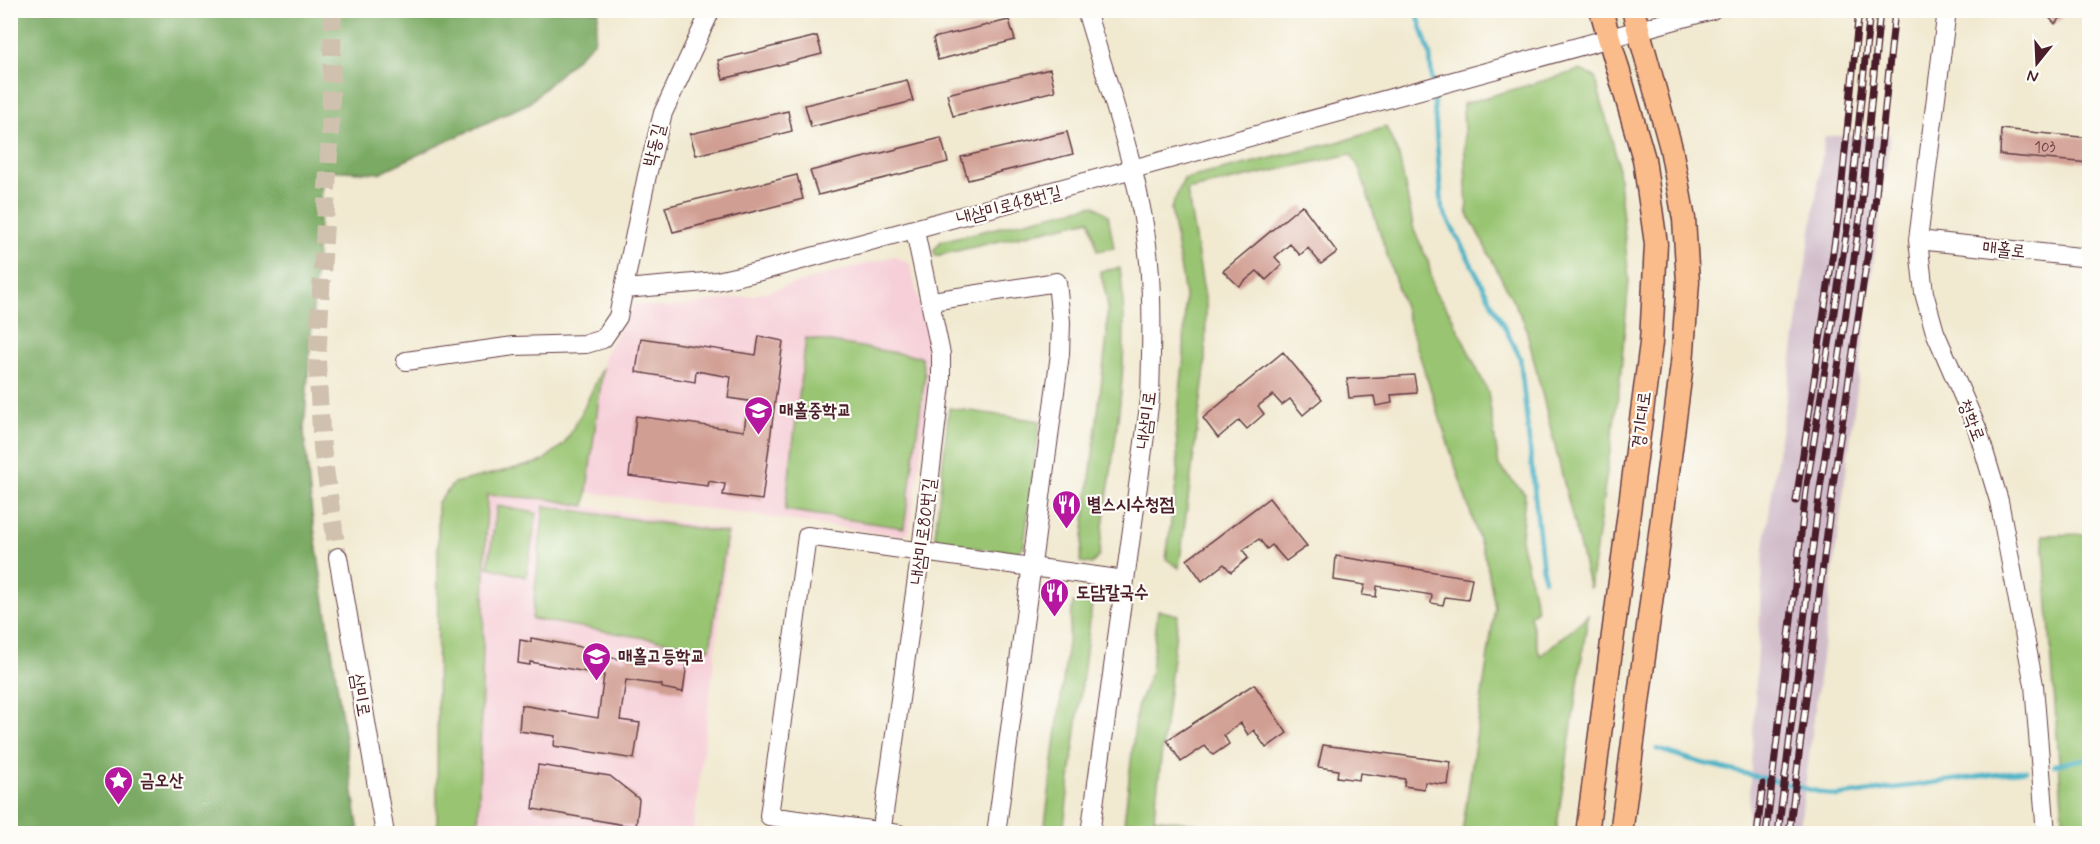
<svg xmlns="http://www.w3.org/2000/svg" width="2100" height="844" font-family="Mynerve,'Poor Story',sans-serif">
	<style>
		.built { fill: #f6cfd8 }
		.industrial { fill: #d1bdca }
		.green { fill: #99c572; stroke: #72724e; stroke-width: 1.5 }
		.forest { fill: #7aaa64; stroke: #626448; stroke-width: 1.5 }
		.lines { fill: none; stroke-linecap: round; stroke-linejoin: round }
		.stream { stroke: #48b2c7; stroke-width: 4.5 }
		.building { fill: #d19e93 }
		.minor-tunnel { stroke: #d0c1af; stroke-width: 18; stroke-dasharray: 18 9; stroke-linecap: butt }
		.minor-casing { stroke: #633d44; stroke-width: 20 }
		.major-casing { stroke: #633d44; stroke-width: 25 }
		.minor { stroke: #fff; stroke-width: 18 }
		.major { stroke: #fabc8b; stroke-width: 22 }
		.rail-casing { stroke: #4a1f2b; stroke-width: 7 }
		.rail { stroke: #fdfcf7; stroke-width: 4.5; stroke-dasharray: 14; stroke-linecap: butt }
		.labels { text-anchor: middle; stroke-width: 4.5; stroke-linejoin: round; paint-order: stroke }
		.number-label { font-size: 15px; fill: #6c3f45 }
		.street-label { font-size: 18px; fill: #4a1f2b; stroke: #fdfcf7 }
		.poi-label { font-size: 18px; font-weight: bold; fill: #4a1f2b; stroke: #fdfcf7; text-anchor: start }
	</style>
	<rect width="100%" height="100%" fill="#fdfcf7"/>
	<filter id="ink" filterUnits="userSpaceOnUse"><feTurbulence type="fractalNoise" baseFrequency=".0167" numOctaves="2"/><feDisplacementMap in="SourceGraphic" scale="12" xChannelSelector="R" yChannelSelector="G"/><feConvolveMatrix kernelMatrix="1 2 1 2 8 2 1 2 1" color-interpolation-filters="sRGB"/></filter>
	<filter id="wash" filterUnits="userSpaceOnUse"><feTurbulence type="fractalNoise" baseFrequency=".008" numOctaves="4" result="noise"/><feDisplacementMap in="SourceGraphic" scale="24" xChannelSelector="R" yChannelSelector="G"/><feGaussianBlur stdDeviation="1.35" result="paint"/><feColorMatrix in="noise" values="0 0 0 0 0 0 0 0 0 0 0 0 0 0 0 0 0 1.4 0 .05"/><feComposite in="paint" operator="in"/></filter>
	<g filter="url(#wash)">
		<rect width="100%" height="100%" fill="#f1e9d0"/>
		<path class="built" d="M894,256L910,264L930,349L931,378L910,531L903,536L586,492L605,354L634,304L667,308L754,295Z
			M487,495L548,499L730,531L693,833H478Z"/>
		<path class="industrial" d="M1890,135L1799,833H1747L1764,547L1825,136Z"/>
		<path class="green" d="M1580,70L1595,77L1617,159L1629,280L1620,382L1590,589L1525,324L1467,212L1463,104Z
			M1386,127L1399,156L1414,230L1428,261L1434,291L1450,313L1488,392L1499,466L1525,494L1521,540L1537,609L1530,616L1540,656L1588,615L1556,833H1462L1495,607L1487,564L1359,168L1351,154L1187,190L1206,304L1205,369L1179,568L1166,559L1178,470L1176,429L1184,356L1185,296L1171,208L1184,179L1346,140Z
			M1094,205L1108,215L1114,248L1097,251L1090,220L935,256L934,250L941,241Z
			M1120,268C1133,363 1111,461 1099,556L1092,564L1080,562L1107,336V299L1100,271Z
			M806,338L921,357L925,375L904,528L785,510Z
			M603,367L585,506L548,499L487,495L478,833H481H437L438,502L454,483L541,462L564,444L581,414Z
			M949,408L1040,421L1024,546L1016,553L943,544L935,536Z
			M497,506L537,513L526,577L488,567Z
			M544,506L727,533L710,649L532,619Z
			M2089,534V833H2064L2043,535Z
			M1073,602L1092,604L1063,833H1044Z
			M1158,610L1178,615L1154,818L1260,833H1123L1137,708L1151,672Z"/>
		<path class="forest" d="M10,11H599L594,42L529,103L379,173L323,170L304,431L312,514L359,833H11Z"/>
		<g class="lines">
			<path class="stream" d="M1416,10L1430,55L1432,82
				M1433,90L1442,208L1520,357L1544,580
				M1657,749L1702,763L1836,796L2027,770
				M2054,765L2090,758"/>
		</g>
		<g id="blocks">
			<path class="building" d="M2042,10H2068L2055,24Z
				M1009,20L1015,40L938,60L933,38Z
				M817,36L822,54L723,79L718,60Z
				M1050,69L1055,91L953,116L947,94Z
				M907,80L913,101L811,127L805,105Z
				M788,111L792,131L696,155L690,134Z
				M2001,129L2090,138V163L2000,155Z
				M1067,132L1073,154L968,180L961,157Z
				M941,138L948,162L818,195L810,171Z
				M797,175L803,199L673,232L665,207Z
				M1302,205L1337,252L1321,264L1308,248L1300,255L1290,244L1275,257L1282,265L1266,280L1257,271L1239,286L1223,271Z
				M759,336L783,341L762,500L723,495L725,484L709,481L708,486L629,476L636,416L744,431L748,401L728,398L731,377L696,371L695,382L636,372L641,338L756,355Z
				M1283,352L1322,399L1303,415L1290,399L1282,405L1273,395L1258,406L1264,414L1247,429L1239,420L1218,438L1203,418Z
				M1414,375L1417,393L1391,395L1392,403L1376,406L1374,396L1349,398L1347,379Z
				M1269,498L1307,546L1286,561L1272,545L1267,549L1259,539L1243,550L1248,558L1231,572L1224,564L1202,581L1187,560Z
				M1336,556L1472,578L1468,600L1445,597L1443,605L1431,603L1432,595L1377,586L1376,597L1362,595L1365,585L1334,580Z
				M531,638L608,652L607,657L626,660V654L687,663L683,692L662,688V685L626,680L620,720L640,723L634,759L554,746L555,736L519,731L521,705L598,718L604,675L530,662V665L518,663L520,640L531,642Z
				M1254,684L1287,733L1266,748L1254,730L1248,735L1241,723L1224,735L1229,744L1213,755L1205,746L1181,762L1167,740Z
				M1323,745L1451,762L1448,785L1425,782L1424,789L1404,786L1405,779L1360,773L1359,780L1337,777L1338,770L1318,767Z
				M538,765L610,776L639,799L636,827L533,809Z"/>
		</g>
	</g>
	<g filter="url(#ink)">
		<use href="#blocks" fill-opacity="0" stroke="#633d44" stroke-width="1.5"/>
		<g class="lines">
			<path class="minor-tunnel" d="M333,10L330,137L317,361L322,448L338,557"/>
			<defs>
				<path id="minor" d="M1086,10C1110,93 1141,176 1149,262C1153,308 1151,353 1150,399L1090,834
					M1947,10L1918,240L1924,293L1935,332L1977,428L1999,501L2034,685L2046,834
					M1918,240L2090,258
					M625,289L717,281L761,271L1712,10
					M932,301L1057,282L1061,322L1060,354L996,834
					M406,361L514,346L586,344L603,339L618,317L647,175L663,113L711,10
					M338,557L385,834
					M881,834L921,550L941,384V354L915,231
					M899,834L769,816L807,536L1125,580"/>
				<path id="major" d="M1587,834L1651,343L1656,244L1644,159L1601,10
					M1621,834L1682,364L1688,282L1684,219L1671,148L1633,10"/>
			</defs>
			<use href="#minor" class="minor-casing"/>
			<use href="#major" class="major-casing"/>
			<use href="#minor" class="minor"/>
			<use href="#major" class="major"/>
			<defs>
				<path id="rail" d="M1796,501L1839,212L1859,10
					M1757,834L1763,784
					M1766,834L1806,491L1850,210L1870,10
					M1778,834L1820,489L1861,211L1880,10
					M1789,834L1834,478L1875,205L1895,10"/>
			</defs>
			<use href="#rail" class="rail-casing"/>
			<use href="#rail" class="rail"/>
		</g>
	</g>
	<defs>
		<symbol id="school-pin" viewBox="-11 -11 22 30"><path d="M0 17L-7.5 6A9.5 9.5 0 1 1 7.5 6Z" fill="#b5179e" stroke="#fdfcf7"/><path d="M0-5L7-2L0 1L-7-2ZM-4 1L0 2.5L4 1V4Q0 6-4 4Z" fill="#fff"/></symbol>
		<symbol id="restaurant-pin" viewBox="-11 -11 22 30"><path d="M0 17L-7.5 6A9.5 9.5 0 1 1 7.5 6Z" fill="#b5179e" stroke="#fdfcf7"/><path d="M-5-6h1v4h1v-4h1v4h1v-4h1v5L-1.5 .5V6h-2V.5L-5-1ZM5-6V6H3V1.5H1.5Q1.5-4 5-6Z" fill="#fff"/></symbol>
		<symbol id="sight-pin" viewBox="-11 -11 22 30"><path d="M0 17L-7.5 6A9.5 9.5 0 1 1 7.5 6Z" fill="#b5179e" stroke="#fdfcf7"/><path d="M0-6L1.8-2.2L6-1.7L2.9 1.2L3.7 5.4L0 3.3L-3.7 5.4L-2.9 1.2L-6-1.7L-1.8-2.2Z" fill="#fff"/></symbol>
	</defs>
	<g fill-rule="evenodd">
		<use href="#school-pin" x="742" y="394" width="33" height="45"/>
		<use href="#restaurant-pin" x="1050" y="488" width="33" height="45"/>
		<use href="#restaurant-pin" x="1038" y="576" width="33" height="45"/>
		<use href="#school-pin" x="580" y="640" width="33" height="45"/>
		<use href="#sight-pin" x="102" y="764" width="33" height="45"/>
	</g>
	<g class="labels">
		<g class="number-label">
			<text x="2045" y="152">103</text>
		</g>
		<g class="street-label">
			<text transform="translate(654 145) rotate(-76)" y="6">박동길</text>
			<text transform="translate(1009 205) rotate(-15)" y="6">내삼미로48번길</text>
			<text transform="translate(2004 249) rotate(6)" y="6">매홀로</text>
			<text transform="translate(1146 420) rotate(-83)" y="6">내삼미로</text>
			<text transform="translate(1641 420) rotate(-83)" y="6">경기대로</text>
			<text transform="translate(1972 420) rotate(69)" y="6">청학로</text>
			<text transform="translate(923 531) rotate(-83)" y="6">내삼미로80번길</text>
			<text transform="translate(361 695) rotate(80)" y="6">삼미로</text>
		</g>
		<g class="poi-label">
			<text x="779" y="416">매홀중학교</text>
			<text x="1087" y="510">별스시수청점</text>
			<text x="1076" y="598">도담칼국수</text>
			<text x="618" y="662">매홀고등학교</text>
			<text x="140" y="786">금오산</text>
		</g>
	</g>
	<rect width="2100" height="844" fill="none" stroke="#fdfcf7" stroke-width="36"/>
	<g transform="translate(2037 63) rotate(198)" stroke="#fdfcf7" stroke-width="4.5" paint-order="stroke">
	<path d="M0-4.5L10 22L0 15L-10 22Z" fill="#4a1f2b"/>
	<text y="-9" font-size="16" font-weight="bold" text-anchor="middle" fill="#4a1f2b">N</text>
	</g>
</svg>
